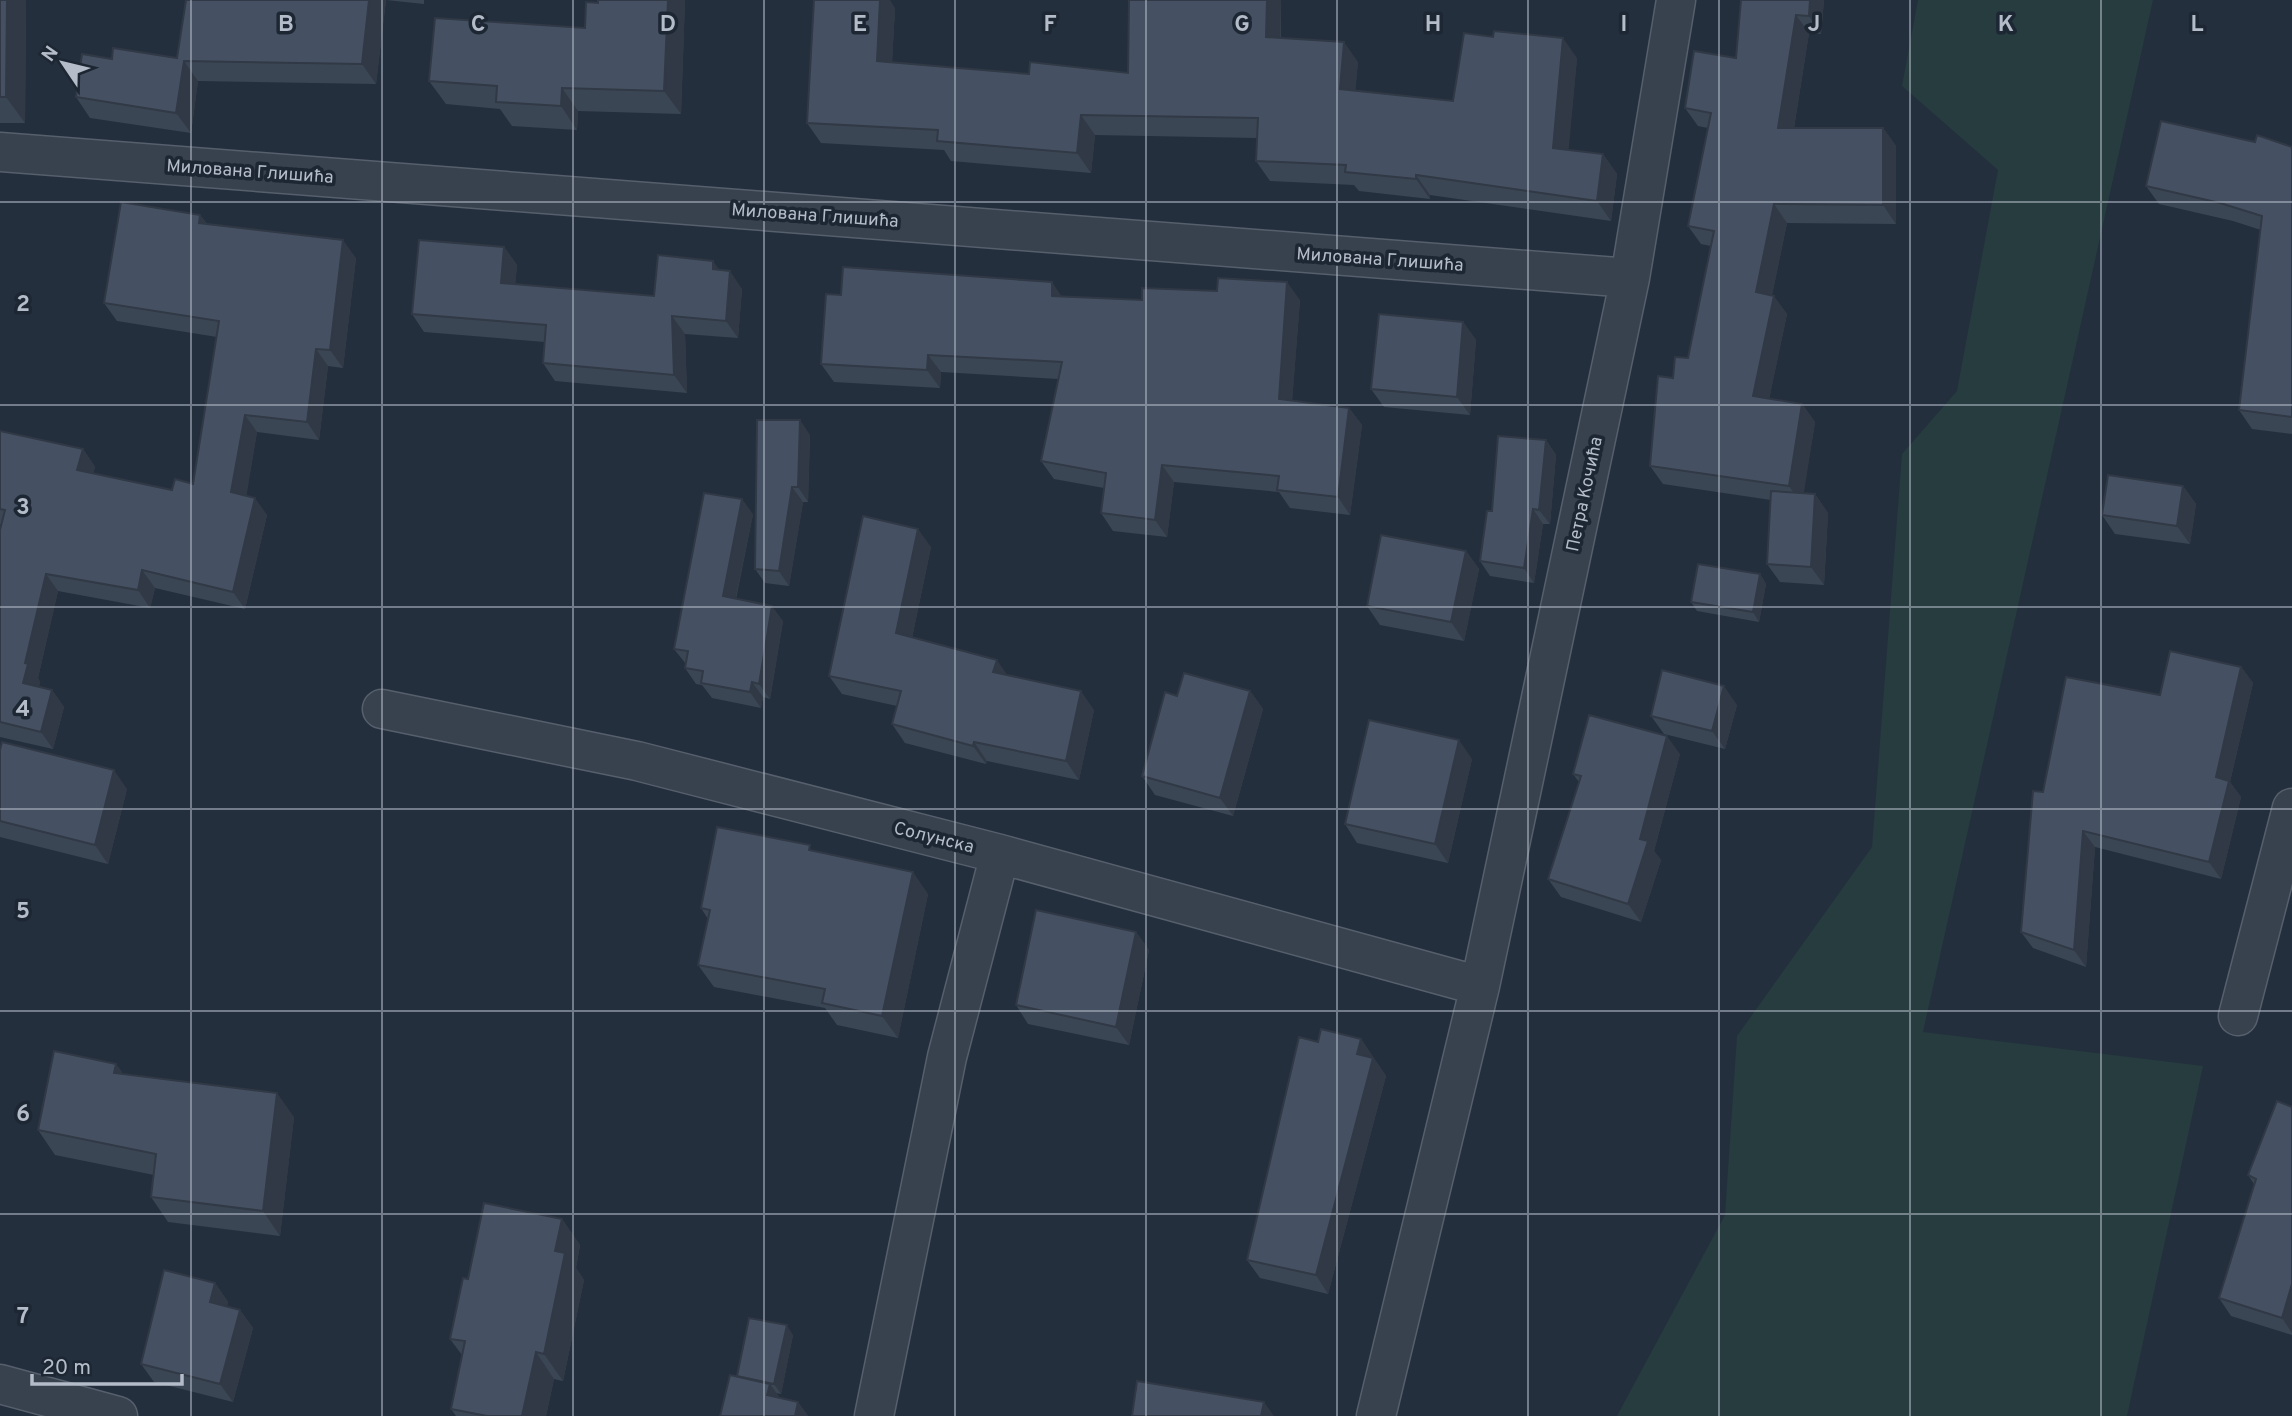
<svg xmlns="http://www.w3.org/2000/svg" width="2292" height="1416" font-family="Overpass,sans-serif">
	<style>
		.green { fill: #263c3f }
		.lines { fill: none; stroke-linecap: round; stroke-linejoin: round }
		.minor-casing { stroke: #565f6c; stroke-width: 41 }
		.minor { stroke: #38414e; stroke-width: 38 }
		.wall { fill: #3b4654 }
		.shaded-wall { fill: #303945 }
		.building { fill: #455162; stroke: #303945; stroke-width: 2 }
		.grid { fill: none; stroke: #b4bcc9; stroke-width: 2; stroke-opacity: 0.55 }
		.labels { text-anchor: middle; stroke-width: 7; stroke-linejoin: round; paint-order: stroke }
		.street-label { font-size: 18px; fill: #b4bcc9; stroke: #1d2633 }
		.grid-label { font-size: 23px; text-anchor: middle; font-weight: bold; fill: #b4bcc9; stroke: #1d2633; stroke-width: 7; stroke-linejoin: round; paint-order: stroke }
	</style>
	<rect width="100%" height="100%" fill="#242f3e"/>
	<path class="green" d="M1918,0H2153L1923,1032L2203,1066L2127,1416H1617L1725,1215L1737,1036L1872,847L1902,454L1957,391L1998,170L1902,86Z"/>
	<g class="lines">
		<defs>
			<path id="minor" d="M0,152L1630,278
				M382,709L637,761L1000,854L1480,986
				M2238,1016L2292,808
				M0,1384L118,1416
				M874,1416L947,1057L1000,854
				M1376,1416L1480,986L1630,278L1676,0"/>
		</defs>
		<use href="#minor" class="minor-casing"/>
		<use href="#minor" class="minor"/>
	</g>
	<path class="wall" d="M0,0H26L25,123H0Z
		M186,0H424V4L386,0L376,84L198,81L191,133L90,118L76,97L112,59L177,58Z
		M685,0L681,114L578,111L577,130L512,126L500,109L446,104L429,81L585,28L598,3Z
		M1281,0V38L1358,62L1355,90L1453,101L1577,58L1568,150L1603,154L1617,174L1611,221L1430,195V199L1359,191L1354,185L1270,181L1256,161L1257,138L1095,135L1091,173L951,161L944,150L821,143L807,123L895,8L892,62L1029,74L1128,73Z
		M1741,0H1824L1821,34L1809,33L1794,128H1883L1896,146V224L1787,223L1772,295L1787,314L1769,399L1802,404L1815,422L1803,494H1815L1828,513L1824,585L1780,582L1767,564L1771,500L1663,484L1650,466L1673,378L1688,358L1711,246L1701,244L1688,226L1708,128L1698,126L1685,108L1736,58Z
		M2255,142L2292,147V434L2252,429L2239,410L2261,230L2233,221L2159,204L2146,186Z
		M200,215L207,224L356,258L343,368L328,366L319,440L257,432L246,496L267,515L245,609L155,588L150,608L58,591L38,678L40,682L39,686L52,690L64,707L53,749L0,737V530L1,524H0V431L83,449L95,467L93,473L172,490L193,484L217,337L117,321L104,303Z
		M504,247L517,265L515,284L654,296L720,270L742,289L738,338L685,334L687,393L555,381L543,363L545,342L424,332L412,314Z
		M1062,296L1142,300H1300L1292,400L1349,408L1362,425L1350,515L1290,508L1279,492L1174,482L1167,537L1113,531L1101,513L1104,488L1054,479L1041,461L1058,379L941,372L940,388L834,382L821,364Z
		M1463,322L1476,340L1470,415L1384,407L1371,389Z
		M810,435L808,502H803L789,586L765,583L755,569Z
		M1546,440L1556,455L1550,524H1543L1534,583L1490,576L1480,561L1492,511Z
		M2183,486L2196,504L2190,544L2115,534L2102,515Z
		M753,514L736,599L783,621L770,699L763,697L761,708L712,698L702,685L696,684L685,668L686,664L674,649Z
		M931,547L912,638L1094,710L1079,780L987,761L986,764L905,743L892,724L897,706L842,694L829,676Z
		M1466,551L1479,569L1464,641L1380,625L1367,606Z
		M1760,574L1766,584L1759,622L1697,611L1691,602Z
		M2241,667L2253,683L2230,782L2241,797L2221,879L2095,847L2086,967L2033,948L2021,932L2043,792L2160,695Z
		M1250,691L1263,709L1233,816L1155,795L1142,776L1177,696Z
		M1737,705L1725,749L1664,734L1651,716Z
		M0,750L127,789L108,864L0,837Z
		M1680,754L1654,851L1661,860L1641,922L1561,897L1548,879L1579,782L1573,774Z
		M1472,759L1448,863L1357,843L1345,824Z
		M815,852L928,894L898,1038L837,1025L825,1008L714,987L698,965L708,919L701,908Z
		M1136,932L1149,950L1129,1045L1028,1024L1016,1005Z
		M1361,1039L1386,1076L1328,1294L1260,1278L1247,1260L1318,1042Z
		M116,1064L123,1074L294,1117L280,1236L168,1222L151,1197L154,1175L55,1155L38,1130Z
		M2292,1107V1335L2231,1316L2219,1298L2254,1184L2248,1175Z
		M562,1219L580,1245L576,1268L584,1280L563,1381L554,1379L546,1416H456L451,1409L462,1355L450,1339L468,1279Z
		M215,1283L228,1302L227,1306L240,1310L253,1328L233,1402L154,1382L141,1364Z
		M793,1335L781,1394L776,1393L779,1397L798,1402L808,1416H720L737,1377Z"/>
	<path class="shaded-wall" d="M7,0H26L25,123L6,97Z
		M369,0H386L376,84L362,64Z
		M668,0H685L681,114L664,91Z
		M880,0H890L895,8L891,81L877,61Z
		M1267,0H1281L1280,57L1266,37Z
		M1810,0H1824L1821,34L1809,16Z
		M1796,15L1809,33L1791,146L1778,128Z
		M1563,38L1577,58L1567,168L1553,148Z
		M1344,42L1358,62L1354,109L1340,89Z
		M184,61L198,81L191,133L176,113Z
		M562,88L578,111L577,130L561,106Z
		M1081,115L1095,135L1091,173L1077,153Z
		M1883,128L1896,146V224L1883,205Z
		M1603,154L1617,174L1611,221L1597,201Z
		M1416,175L1430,195V199L1416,179Z
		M1774,204L1787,223L1769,310L1756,292Z
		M200,215L213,233L199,223Z
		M343,240L356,258L343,368L330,350Z
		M504,247L517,265L514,301L501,283Z
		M713,261L726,279L713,269Z
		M730,271L742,289L738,338L726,321Z
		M1052,282L1064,300L1052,296Z
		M1287,282L1300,300L1291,416L1279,399Z
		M1774,296L1787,314L1766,414L1753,396Z
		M672,316L685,334L687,393L674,375Z
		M1463,322L1476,340L1470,415L1457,397Z
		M316,349L328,366L319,440L307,422Z
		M928,355L941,372L940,388L927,370Z
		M1802,404L1815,422L1802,505L1789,486Z
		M1349,408L1362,425L1350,515L1338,497Z
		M245,415L257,432L244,510L231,492Z
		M800,420L810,435L808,502L798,487Z
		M1546,440L1556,455L1550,524L1539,510Z
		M83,449L95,467L90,487L77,470Z
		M1162,465L1174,482L1167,537L1155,520Z
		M2183,486L2196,504L2190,544L2177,526Z
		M792,487L803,502L789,586L779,571Z
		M1815,494L1828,513L1824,585L1811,567Z
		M255,498L267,515L245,609L233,592Z
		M742,499L753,514L733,611L723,596Z
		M1533,509L1543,524L1534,583L1524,568Z
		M918,529L931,547L909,652L896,633Z
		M1466,551L1479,569L1464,641L1451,622Z
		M142,570L155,588L150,608L138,590Z
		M46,574L58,591L38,678L40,682L36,700L23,683L25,663Z
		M1760,574L1766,584L1759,622L1753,612Z
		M772,606L783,621L770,699L759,684Z
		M997,660L1010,679L993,672Z
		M2241,667L2253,683L2230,782L2241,797L2221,879L2209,862L2216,777Z
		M752,682L763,697L761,708L750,692Z
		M1724,686L1737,705L1725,749L1712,731Z
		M52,690L64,707L53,749L41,732Z
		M1081,691L1094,710L1079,780L1066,761Z
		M1250,691L1263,709L1233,816L1220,798Z
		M1667,736L1680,754L1654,851L1661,860L1641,922L1628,904L1640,839Z
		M1459,740L1472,759L1448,863L1435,844Z
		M974,742L987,761L986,764L973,746Z
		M114,770L127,789L108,864L95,845Z
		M2083,831L2095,847L2086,967L2074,950Z
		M913,872L928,894L898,1038L882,1016Z
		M1136,932L1149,950L1129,1045L1116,1027Z
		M1361,1039L1386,1076L1328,1294L1316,1275Z
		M116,1064L133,1088L114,1073Z
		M277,1093L294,1117L280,1236L263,1211Z
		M562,1219L580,1245L576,1268L584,1280L563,1381L544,1354L555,1251Z
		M215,1283L228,1302L223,1321L210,1302Z
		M2292,1284V1333L2282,1318Z
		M240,1310L253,1328L233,1402L220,1384Z
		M787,1325L793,1335L781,1394L774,1384Z
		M536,1352L554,1379L546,1416H522Z
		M770,1384L783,1402L767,1395Z
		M798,1402L808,1416H795Z
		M1264,1402L1274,1416H1261Z"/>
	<path class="building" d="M0,0H7L6,97H0Z
		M186,0H369L362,64L184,61L176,113L76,97L82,54L112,59L113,48L177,58Z
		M598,0H668L664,91L562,88L561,106L496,102L497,86L429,81L435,18L585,28L586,2L598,3Z
		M814,0H880L877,61L1029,74L1030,62L1128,73L1129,0H1267L1266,37L1344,42L1340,89L1453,101L1464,33L1493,37L1494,31L1563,38L1553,148L1603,154L1597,201L1416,175V179L1345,172L1346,165L1256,161L1258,118L1081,115L1077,153L937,141L938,130L807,123Z
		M1741,0H1810L1809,16L1796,15L1778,128H1883V205L1774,204L1756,292L1774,296L1753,396L1802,404L1789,486L1650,466L1658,376L1673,378L1675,357L1688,358L1714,231L1688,226L1711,113L1685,108L1694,51L1736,58Z
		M2161,121L2255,142L2257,135L2292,147V417L2239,410L2262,216L2220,203L2146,186Z
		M121,202L200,215L199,223L343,240L330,350L316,349L307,422L245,415L231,492L255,498L233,592L142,570L138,590L46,574L25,663L28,664L23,683L52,690L41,732L0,722V530L5,510L0,509V431L83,449L77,470L172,490L175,479L193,484L219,321L104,303Z
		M419,240L504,247L501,283L654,296L658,255L713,261V269L730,271L726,321L672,316L674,375L543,363L546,325L412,314Z
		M843,267L1052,282V296L1142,300V288L1217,291L1218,278L1287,282L1279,399L1349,408L1338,497L1277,490L1279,476L1162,465L1155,520L1101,513L1106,473L1041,461L1062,362L928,355L927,370L821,364L826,294L841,295Z
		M1379,314L1463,322L1457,397L1371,389Z
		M757,420H800L798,487H792L779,571L755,569Z
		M1498,436L1546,440L1539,510L1533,509L1524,568L1480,561L1487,511H1492Z
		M2108,475L2183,486L2177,526L2102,515Z
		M1771,491L1815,494L1811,567L1767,564Z
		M704,493L742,499L723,596L772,606L759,684L752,682L750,692L701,683L703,671L685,668L688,651L674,649Z
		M863,516L918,529L896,633L997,660L993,672L1081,691L1066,761L974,742L973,746L892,724L901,691L829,676Z
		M1381,535L1466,551L1451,622L1367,606Z
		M1698,564L1760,574L1753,612L1691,602Z
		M2170,651L2241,667L2216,777L2229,781L2209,862L2083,831L2074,950L2021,932L2033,791L2043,792L2066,677L2160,695Z
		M1662,670L1724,686L1712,731L1651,716Z
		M1184,673L1250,691L1220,798L1142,776L1165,692L1177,696Z
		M1589,715L1667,736L1640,839L1648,841L1628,904L1548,879L1581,776L1573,774Z
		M1369,720L1459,740L1435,844L1345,824Z
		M2,742L114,770L95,845L0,821V750Z
		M717,827L810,845L809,850L913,872L882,1016L822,1003L825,989L698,965L710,910L701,908Z
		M1036,910L1136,932L1116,1027L1016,1005Z
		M1321,1029L1361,1039L1357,1054L1373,1058L1316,1275L1247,1260L1299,1037L1318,1042Z
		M54,1051L116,1064L114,1073L277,1093L263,1211L151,1197L156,1154L38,1130Z
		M2277,1101L2292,1107V1284L2282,1318L2219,1298L2256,1179L2248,1175Z
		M484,1203L562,1219L555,1251L565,1253L544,1354L536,1352L522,1416H487L451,1409L465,1341L450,1339L463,1278L468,1279Z
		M164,1270L215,1283L210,1302L240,1310L220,1384L141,1364Z
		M749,1318L787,1325L774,1384L737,1376Z
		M730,1375L770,1384L767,1395L798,1402L795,1416H720Z
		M1137,1381L1264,1402L1261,1416H1132Z"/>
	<path class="grid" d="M191,0V1416M382,0V1416M573,0V1416M764,0V1416M955,0V1416M1146,0V1416M1337,0V1416M1528,0V1416M1719,0V1416M1910,0V1416M2101,0V1416M0,202H2292M0,405H2292M0,607H2292M0,809H2292M0,1011H2292M0,1214H2292"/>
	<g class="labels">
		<g class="street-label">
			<text transform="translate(250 171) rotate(4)" y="6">Милована Глишића</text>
			<text transform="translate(815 215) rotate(4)" y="6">Милована Глишића</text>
			<text transform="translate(1380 259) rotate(4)" y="6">Милована Глишића</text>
			<text transform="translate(1584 494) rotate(-78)" y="6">Петра Кочића</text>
			<text transform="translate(934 837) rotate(14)" y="6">Солунска</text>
		</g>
	</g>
	<g class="grid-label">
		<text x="286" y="31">B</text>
		<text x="478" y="31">C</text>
		<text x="668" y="31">D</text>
		<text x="860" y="31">E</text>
		<text x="1050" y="31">F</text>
		<text x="1242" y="31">G</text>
		<text x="1433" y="31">H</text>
		<text x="1624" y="31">I</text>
		<text x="1814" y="31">J</text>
		<text x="2006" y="31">K</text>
		<text x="2197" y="31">L</text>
		<text x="23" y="311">2</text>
		<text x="23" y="514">3</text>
		<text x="23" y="716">4</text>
		<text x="23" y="918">5</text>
		<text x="23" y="1121">6</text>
		<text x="23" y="1323">7</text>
	</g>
	<g transform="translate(63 63) rotate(305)" stroke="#1d2633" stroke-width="5" paint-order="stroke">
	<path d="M0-5L12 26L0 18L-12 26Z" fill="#b4bcc9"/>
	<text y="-10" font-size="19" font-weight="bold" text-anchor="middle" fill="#b4bcc9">N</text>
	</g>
	<path d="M32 1374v10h150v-10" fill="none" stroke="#b4bcc9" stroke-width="3.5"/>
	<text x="42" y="1374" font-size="21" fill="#b4bcc9" stroke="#1d2633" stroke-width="5" paint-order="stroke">20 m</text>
</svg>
